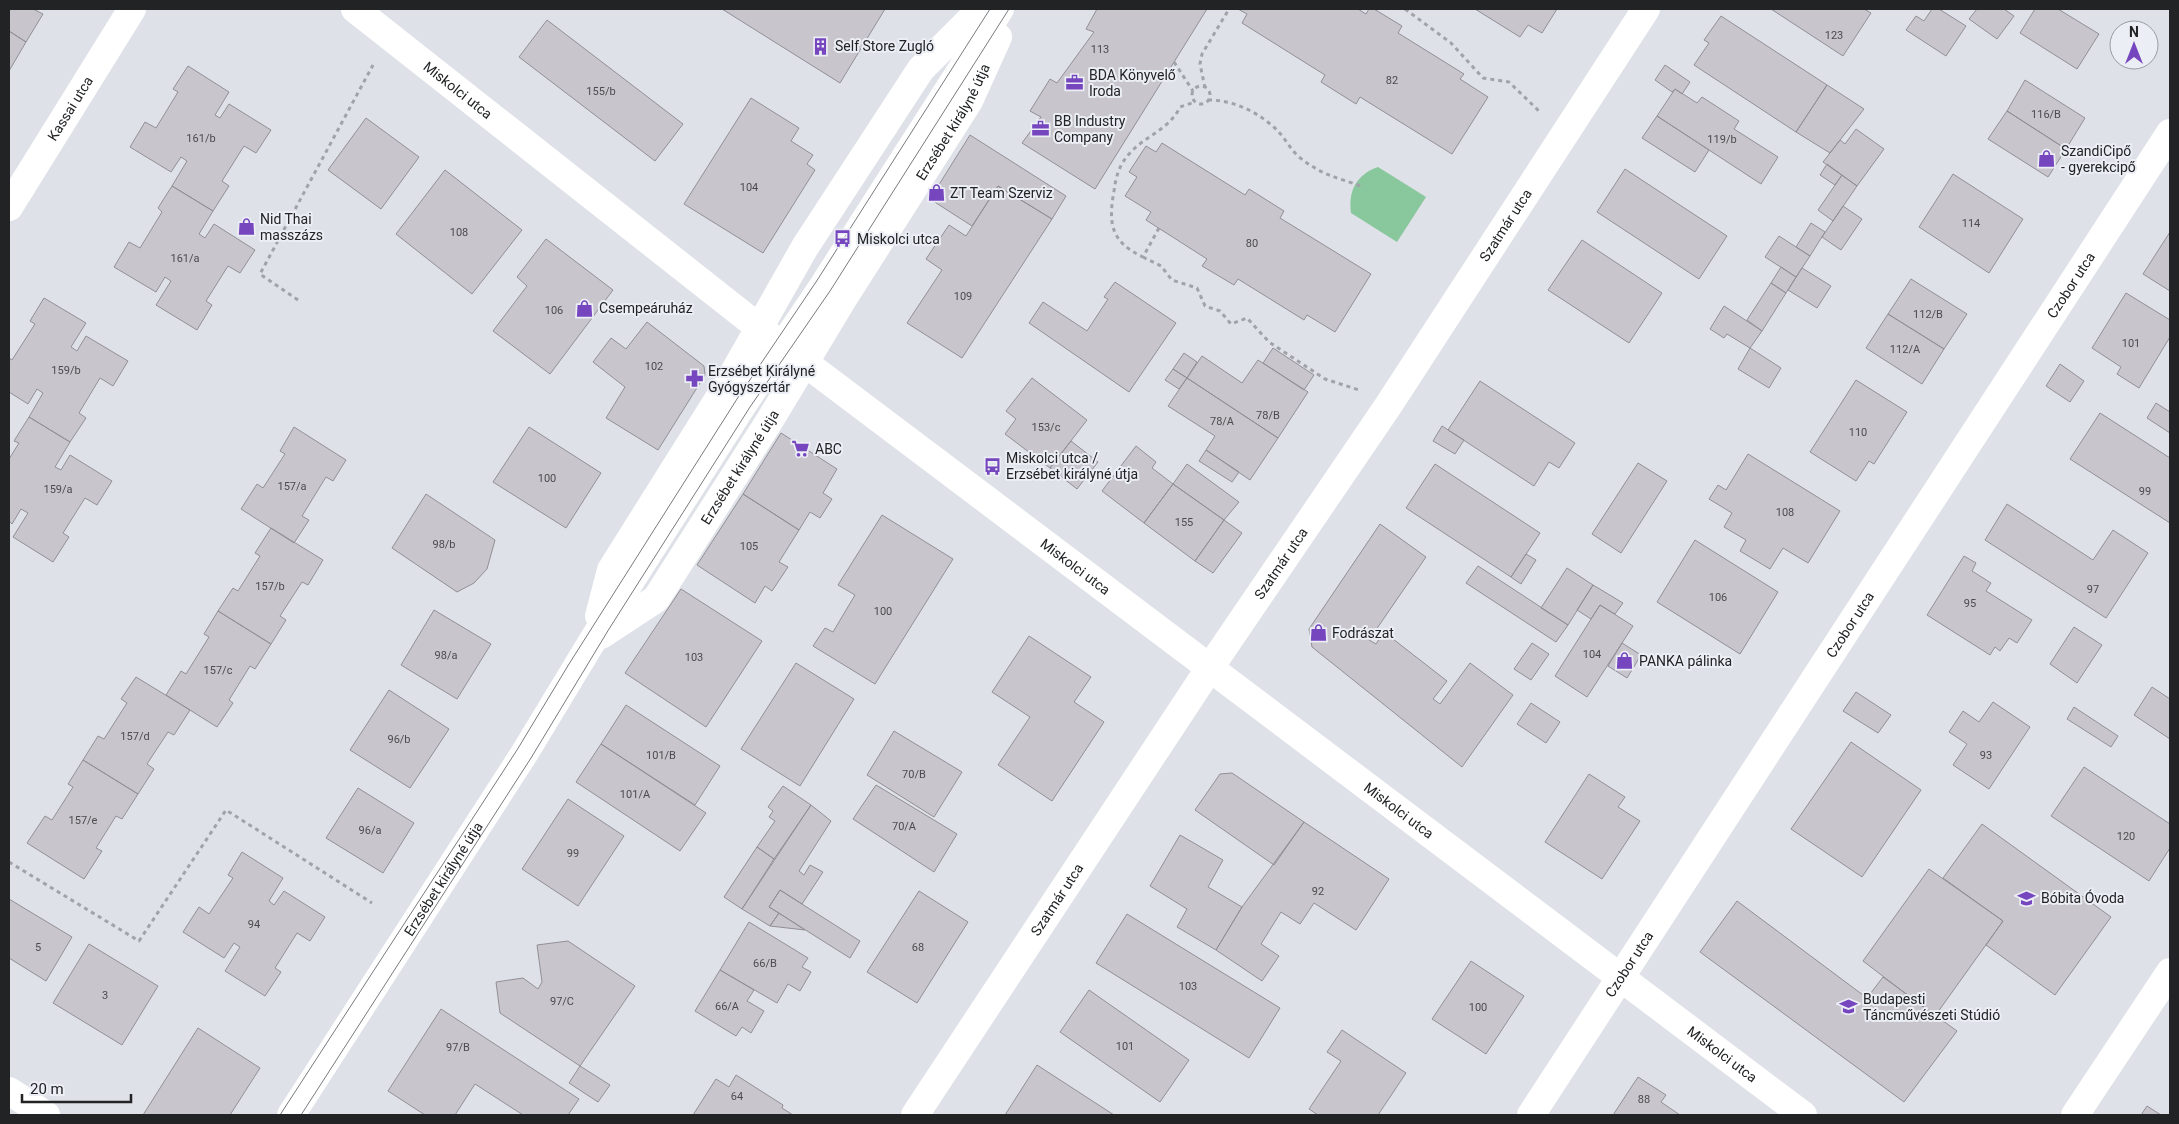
<svg xmlns="http://www.w3.org/2000/svg" width="2179" height="1124" font-family="Roboto,sans-serif">
	<style>
		.green { fill: #89c79c }
		.building { fill: #c8c5cc; stroke: #928f96 }
		.lines { fill: none; stroke-linecap: round; stroke-linejoin: round }
		.path { stroke: #a0a3a8; stroke-width: 3; stroke-dasharray: 4 4; stroke-linecap: butt }
		.minor { stroke: #fff; stroke-width: 28 }
		.tram { stroke: #787a7e; stroke-width: 1 }
		.labels { text-anchor: middle; stroke-width: 4; stroke-linejoin: round; paint-order: stroke }
		.number-label { font-size: 11px; fill: #4b4c4f }
		.poi-label { font-size: 14px; fill: #212325; stroke: #ebeef5; text-anchor: start }
		.street-label { font-size: 14px; fill: #212325; stroke: #ebeef5 }
	</style>
	<rect width="100%" height="100%" fill="#dee1e8"/>
	<path class="green" d="M1378,167L1426,197L1397,242L1351,213C1348,191 1356,175 1378,167Z"/>
	<path class="building" d="M9,9H33L43,14L26,42L9,31Z
		M722,9H885L840,83Z
		M1097,9H1207L1095,189L1022,143L1041,117L1030,111L1050,79L1057,83L1094,32L1086,29Z
		M1238,9H1358L1366,14L1369,9H1374L1402,26L1398,33L1464,74L1460,79L1488,97L1452,154L1360,97L1356,104L1321,82L1325,75L1242,23L1247,14Z
		M1475,9H1557L1542,33L1528,25L1520,37Z
		M1771,9H1864L1871,13L1843,56Z
		M1932,9H1939L1966,26L1946,56L1906,30L1916,16L1924,21Z
		M1977,9H2004L2014,16L1997,39L1969,19Z
		M2035,9H2058L2099,34L2077,69L2020,33Z
		M1721,16L1827,85L1796,132L1694,65L1709,43L1704,40Z
		M547,20L683,124L655,161L519,57Z
		M9,31L26,42L9,71Z
		M1665,65L1690,82L1682,94L1675,89L1672,92L1655,80Z
		M188,66L229,92L215,115L220,118L229,104L271,130L256,153L244,146L222,181L229,186L213,211L172,186L187,161L181,157L171,172L130,147L145,122L156,128L178,92L173,89Z
		M2025,80L2085,118L2066,149L2007,111Z
		M1827,85L1864,109L1830,153L1796,132Z
		M1675,89L1697,103L1702,97L1739,121L1734,129L1778,157L1761,184L1657,116Z
		M751,98L799,128L791,141L813,155L807,164L815,170L763,253L684,204Z
		M2007,111L2066,149L2048,177L1988,139Z
		M1657,116L1709,150L1695,172L1642,138Z
		M366,118L419,157L381,209L328,170Z
		M1856,129L1884,149L1857,186L1823,162L1840,140L1845,144Z
		M970,135L1066,196L1052,219L998,186L972,226L930,199Z
		M1162,143L1245,195L1249,189L1284,211L1280,218L1371,274L1335,332L1307,315L1304,320L1238,279L1234,285L1202,266L1207,259L1146,220L1151,212L1125,196L1137,177L1129,172L1146,146L1156,152Z
		M1827,164L1842,175L1835,185L1820,175Z
		M1625,169L1727,236L1699,279L1597,212Z
		M445,170L522,230L472,294L396,234Z
		M1953,174L2023,219L1989,273L1919,227Z
		M1842,175L1857,186L1833,221L1818,210Z
		M172,186L213,211L199,234L205,238L214,224L255,250L240,273L228,266L206,301L212,305L197,330L156,305L171,281L165,277L156,292L114,267L129,242L140,248L162,212L158,208Z
		M998,186L1052,219L962,358L907,323L942,270L926,259L949,225L966,236Z
		M1843,206L1862,219L1841,250L1822,237Z
		M1811,223L1825,232L1810,256L1796,247Z
		M2170,232V291L2143,274Z
		M1779,236L1810,256L1796,277L1765,257Z
		M546,239L613,290L550,374L493,331L527,286L517,277Z
		M1582,240L1662,293L1629,343L1548,290Z
		M1781,267L1796,277L1786,293L1771,283Z
		M1802,268L1831,286L1817,308L1788,290Z
		M1911,279L1967,314L1944,349L1888,314Z
		M1115,282L1176,323L1129,392L1029,323L1043,302L1087,331L1108,299L1104,297Z
		M1771,283L1786,293L1762,331L1747,320Z
		M2126,293L2170,320V337L2139,388L2117,374L2121,367L2092,348Z
		M44,298L86,323L71,347L77,351L86,336L128,361L113,386L100,378L79,413L86,418L70,442L29,417L43,393L37,389L28,404L9,392V358L12,360L35,324L30,321Z
		M1724,306L1762,331L1750,348L1727,334L1724,338L1710,329Z
		M1888,314L1944,349L1922,384L1866,348Z
		M647,322L704,366L705,375L658,450L606,418L625,387L593,362L611,338L626,349Z
		M1273,348L1314,375L1304,390L1263,363Z
		M1750,348L1781,368L1769,388L1738,369Z
		M1184,353L1197,362L1187,378L1173,369Z
		M1202,356L1242,383L1258,360L1308,392L1278,438L1187,378Z
		M2060,364L2084,381L2070,402L2046,386Z
		M1173,369L1187,378L1179,389L1165,380Z
		M1032,378L1087,420L1050,468L1005,434L1016,419L1006,411Z
		M1187,378L1278,438L1250,480L1206,450L1215,436L1168,406Z
		M1856,380L1907,412L1874,464L1869,461L1856,481L1810,452Z
		M1480,381L1575,443L1559,468L1549,462L1534,486L1448,430Z
		M2156,403L2170,412V433L2147,418Z
		M2100,413L2170,458V523L2070,459Z
		M29,417L70,442L55,467L61,470L70,455L112,481L97,505L85,498L63,533L69,537L53,562L13,537L28,513L21,509L12,524L9,521V459L19,443L14,441Z
		M1442,426L1464,440L1455,454L1433,441Z
		M294,427L346,460L333,481L326,477L302,516L309,520L294,543L241,509L257,484L263,488L285,454L280,451Z
		M529,427L601,473L566,528L493,482Z
		M781,433L837,469L823,493L832,499L820,518L810,512L799,530L743,494Z
		M1071,441L1098,462L1077,489L1050,468Z
		M1136,446L1156,462L1152,468L1173,484L1144,523L1102,491Z
		M1206,450L1239,472L1232,482L1199,461Z
		M1748,454L1840,511L1808,563L1783,548L1770,569L1740,551L1746,540L1724,527L1732,513L1709,499L1718,485L1726,490Z
		M1638,463L1667,481L1621,553L1592,534Z
		M1187,464L1239,502L1224,520L1173,484Z
		M1435,464L1540,533L1511,577L1406,508Z
		M1173,484L1224,520L1195,561L1144,523Z
		M426,494L495,540L487,569L474,583L457,592L392,548Z
		M743,494L799,530L779,562L788,567L772,591L765,586L755,603L697,565Z
		M2007,504L2093,560L2113,530L2148,553L2106,618L1985,540Z
		M882,515L953,559L875,684L813,646L825,628L833,632L855,595L838,585Z
		M1224,520L1242,533L1213,573L1195,561Z
		M1380,524L1426,557L1369,640L1376,644L1384,632L1447,681L1433,699L1440,704L1470,663L1513,695L1462,767L1312,647L1309,629Z
		M271,528L323,560L308,585L302,582L280,616L286,620L271,644L218,611L233,588L238,591L260,556L255,553Z
		M1695,540L1778,592L1740,654L1657,602Z
		M1526,554L1536,560L1521,584L1511,577Z
		M1964,556L1976,563L1972,571L1991,583L1986,591L2032,620L2017,643L2009,638L2000,651L1995,647L1990,655L1927,615Z
		M1478,566L1568,625L1556,642L1466,583Z
		M1567,568L1593,585L1568,625L1541,608Z
		M1593,585L1623,603L1615,614L1600,605L1591,619L1577,610Z
		M681,589L762,641L706,727L625,673Z
		M1600,605L1633,626L1587,697L1555,676Z
		M434,610L491,644L457,699L401,665Z
		M218,611L271,644L255,669L250,666L229,700L233,703L217,727L166,695L181,671L186,674L209,637L204,634Z
		M2074,627L2102,645L2077,683L2050,664Z
		M1029,636L1091,677L1074,702L1104,722L1052,801L998,765L1030,717L992,692Z
		M1532,643L1549,654L1531,680L1514,669Z
		M1622,643L1641,655L1627,678L1608,666Z
		M796,663L854,699L800,786L741,749Z
		M136,677L190,710L174,735L168,732L147,764L154,769L138,794L83,760L98,736L104,739L127,703L121,699Z
		M2152,687L2170,699V739L2134,715Z
		M389,690L449,729L410,788L350,750Z
		M1856,692L1891,715L1878,733L1843,711Z
		M1993,702L2030,727L1989,789L1953,765L1967,744L1949,732L1963,711L1979,722Z
		M1531,703L1560,722L1546,743L1517,724Z
		M626,705L720,766L695,805L601,744Z
		M2074,707L2118,736L2111,747L2067,719Z
		M894,731L962,772L934,817L867,775Z
		M1851,742L1921,790L1862,877L1791,829Z
		M601,744L706,813L680,851L576,782Z
		M83,760L138,794L122,819L116,816L96,848L102,851L84,879L27,843L45,816L52,820L73,787L68,784Z
		M2084,767L2170,824V848L2149,881L2051,816Z
		M1232,773L1304,822L1274,865L1195,810L1220,774Z
		M1589,774L1625,797L1618,807L1640,821L1602,879L1545,842Z
		M876,785L957,834L934,872L853,819Z
		M783,786L811,805L774,859L757,847L775,821L769,817L773,811L768,807Z
		M358,788L414,823L383,873L326,838Z
		M568,799L624,836L578,906L522,869Z
		M811,805L831,821L799,871L804,875L810,865L823,872L802,904L780,890L769,907L779,913L770,926L742,909Z
		M1304,822L1389,879L1356,930L1314,903L1300,924L1281,912L1261,944L1279,956L1262,981L1216,950L1242,907Z
		M1982,824L2111,917L2055,995L1986,945L2003,921L1943,878Z
		M1180,835L1223,860L1208,887L1242,907L1216,950L1177,927L1187,909L1150,886Z
		M757,847L774,859L742,909L724,897Z
		M242,852L283,878L269,901L274,905L284,891L325,917L310,941L297,933L275,968L281,972L265,996L225,971L240,947L234,943L224,958L183,932L199,907L209,914L233,878L228,875Z
		M1929,869L2003,921L1935,1016L1863,961Z
		M780,890L860,941L850,958L769,907Z
		M919,891L968,922L917,1003L867,972Z
		M9,899L72,937L46,981L9,958Z
		M1737,901L1867,998L1883,977L1957,1031L1904,1102L1700,952Z
		M779,913L805,930L770,926Z
		M1127,914L1280,1008L1249,1058L1096,963Z
		M749,922L808,958L802,967L811,972L800,991L788,984L777,1003L720,970Z
		M568,941L635,986L580,1066L500,1013L496,982L523,978L538,989L542,982L537,945Z
		M89,944L158,986L122,1045L53,1003Z
		M1471,961L1524,996L1486,1054L1432,1019Z
		M720,970L754,990L747,1001L764,1011L751,1033L742,1027L736,1036L695,1011Z
		M1089,990L1189,1060L1160,1102L1060,1032Z
		M441,1009L579,1099L568,1115H523L475,1084L455,1115H425L388,1091Z
		M198,1028L260,1068L230,1115H143Z
		M1342,1030L1406,1073L1378,1115H1318L1309,1109L1341,1061L1327,1052Z
		M1037,1065L1114,1115H1005Z
		M580,1066L610,1085L598,1102L569,1083Z
		M736,1075L783,1105L782,1108L793,1115H693L716,1079L729,1087Z
		M1638,1077L1666,1095L1661,1102L1680,1115H1613Z
		M2147,1106L2161,1115H2141Z"/>
	<g class="lines">
		<path class="path" d="M1405,9L1451,43L1483,78L1509,82L1540,112
			M1174,62L1193,91
			M1192 95a9 9 0 1 1 18 0a9 9 0 1 1-18 0Z
			M1205,88L1200,64L1202,54L1229,9
			M1208,100C1234,100 1258,112 1277,130C1285,138 1290,149 1299,157C1322,175 1335,177 1361,186
			M1159,228L1143,257C1111,242 1108,224 1114,191C1116,176 1119,165 1130,153C1146,135 1169,130 1180,107L1195,102
			M1143,257L1161,266L1172,280L1197,288L1205,306L1220,311L1231,324L1247,318L1269,342L1325,379L1359,390
			M298,300L260,274L373,65
			M9,862L139,941L226,810L372,903"/>
		<g class="minor">
			<path id="s1" d="M355,9L776,341L1803,1115"/>
			<path id="s2" d="M9,207L132,9"/>
			<path d="M599,616L611,570L724,390L805,247L921,69L981,9"/>
			<path id="s3" d="M601,635L656,599L770,420L843,299L969,101L998,37"/>
			<path d="M9,1091L46,1115"/>
			<path id="s4" d="M291,1115L524,754L593,640L744,403L823,286L1000,9"/>
			<path id="s5" d="M915,1115L1209,669L1388,406L1646,9"/>
			<path id="s6" d="M1531,1115L2170,133"/>
			<path d="M2075,1115L2170,972"/>
		</g>
		<path class="tram" d="M280,1115L517,750L569,664L737,399L816,282L990,9
			M301,1115L531,758L609,629L750,407L830,291L1009,9"/>
	</g>
	<defs>
		<symbol id="building-bare" viewBox="-9 -9 18 18"><path d="M-4-6H4V6H1V3H-1V6H-4ZM-2.5-4.3h1.7v1.8h-1.7ZM.8-4.3h1.7v1.8H.8ZM-2.5-1h1.7V.8h-1.7ZM.8-1h1.7V.8H.8Z" fill="#7646be" stroke="#ebeef5" stroke-width="2.5" paint-order="stroke"/></symbol>
		<symbol id="office-bare" viewBox="-9 -9 18 18"><path d="M-6-3h4V-5.5h4V-3h4V5H-6ZM-1-4.5V-3h2v-1.5ZM-6 0V1H6V0Z" fill="#7646be" stroke="#ebeef5" stroke-width="2.5" paint-order="stroke"/></symbol>
		<symbol id="shop-bare" viewBox="-9 -9 18 18"><path d="M-5-2.5h2.3a2.7 3.5 0 0 1 5.4 0H5L5.5 6h-11ZM-1.5-2.5h3a1.5 2.3 0 0 0-3 0Z" fill="#7646be" stroke="#ebeef5" stroke-width="2.5" paint-order="stroke"/></symbol>
		<symbol id="bus-bare" viewBox="-9 -9 18 18"><path d="M-5-6H5V4H4V6H2V4H-2V6H-4V4H-5ZM-3.5-4V0h7V-4ZM-3.5 1.2v1.5H-2V1.2ZM2 1.2v1.5H3.5V1.2Z" fill="#7646be" stroke="#ebeef5" stroke-width="2.5" paint-order="stroke"/></symbol>
		<symbol id="pharmacy-bare" viewBox="-9 -9 18 18"><path d="M-2-6h4v4h4v4h-4v4h-4v-4h-4v-4h4Z" fill="#7646be" stroke="#ebeef5" stroke-width="2.5" paint-order="stroke"/></symbol>
		<symbol id="supermarket-bare" viewBox="-9 -9 18 18"><path d="M-6-5.5h2.5l.6 2H6L4.5 2H-2.5L-4.4-4H-6ZM-1.5 3.2a1.3 1.3 0 1 0 .1 0ZM3 3.2a1.3 1.3 0 1 0 .1 0Z" fill="#7646be" stroke="#ebeef5" stroke-width="2.5" paint-order="stroke"/></symbol>
		<symbol id="school-bare" viewBox="-9 -9 18 18"><path d="M0-5L7-2L0 1L-7-2ZM-4 1L0 2.5L4 1V4Q0 6-4 4Z" fill="#7646be" stroke="#ebeef5" stroke-width="2.5" paint-order="stroke"/></symbol>
	</defs>
	<g fill-rule="evenodd">
		<use href="#building-bare" x="808" y="34" width="25" height="25"/>
		<use href="#office-bare" x="1062" y="70" width="25" height="25"/>
		<use href="#office-bare" x="1028" y="116" width="25" height="25"/>
		<use href="#shop-bare" x="2034" y="146" width="25" height="25"/>
		<use href="#shop-bare" x="924" y="180" width="25" height="25"/>
		<use href="#shop-bare" x="234" y="214" width="25" height="25"/>
		<use href="#bus-bare" x="830" y="226" width="25" height="25"/>
		<use href="#shop-bare" x="572" y="296" width="25" height="25"/>
		<use href="#pharmacy-bare" x="682" y="366" width="25" height="25"/>
		<use href="#supermarket-bare" x="788" y="436" width="25" height="25"/>
		<use href="#bus-bare" x="980" y="454" width="25" height="25"/>
		<use href="#shop-bare" x="1306" y="620" width="25" height="25"/>
		<use href="#shop-bare" x="1612" y="648" width="25" height="25"/>
		<use href="#school-bare" x="2014" y="886" width="25" height="25"/>
		<use href="#school-bare" x="1836" y="994" width="25" height="25"/>
	</g>
	<g class="labels">
		<g class="number-label">
			<text x="1834" y="39">123</text>
			<text x="1100" y="53">113</text>
			<text x="1392" y="84">82</text>
			<text x="601" y="95">155/b</text>
			<text x="2046" y="118">116/B</text>
			<text x="201" y="142">161/b</text>
			<text x="1722" y="143">119/b</text>
			<text x="749" y="191">104</text>
			<text x="1971" y="227">114</text>
			<text x="459" y="236">108</text>
			<text x="1252" y="247">80</text>
			<text x="185" y="262">161/a</text>
			<text x="963" y="300">109</text>
			<text x="554" y="314">106</text>
			<text x="1928" y="318">112/B</text>
			<text x="2131" y="347">101</text>
			<text x="1905" y="353">112/A</text>
			<text x="654" y="370">102</text>
			<text x="66" y="374">159/b</text>
			<text x="1268" y="419">78/B</text>
			<text x="1222" y="425">78/A</text>
			<text x="1046" y="431">153/c</text>
			<text x="1858" y="436">110</text>
			<text x="547" y="482">100</text>
			<text x="292" y="490">157/a</text>
			<text x="58" y="493">159/a</text>
			<text x="2145" y="495">99</text>
			<text x="1785" y="516">108</text>
			<text x="1184" y="526">155</text>
			<text x="444" y="548">98/b</text>
			<text x="749" y="550">105</text>
			<text x="270" y="590">157/b</text>
			<text x="2093" y="593">97</text>
			<text x="1718" y="601">106</text>
			<text x="1970" y="607">95</text>
			<text x="883" y="615">100</text>
			<text x="1592" y="658">104</text>
			<text x="446" y="659">98/a</text>
			<text x="694" y="661">103</text>
			<text x="218" y="674">157/c</text>
			<text x="135" y="740">157/d</text>
			<text x="399" y="743">96/b</text>
			<text x="661" y="759">101/B</text>
			<text x="1986" y="759">93</text>
			<text x="914" y="778">70/B</text>
			<text x="635" y="798">101/A</text>
			<text x="83" y="824">157/e</text>
			<text x="904" y="830">70/A</text>
			<text x="370" y="834">96/a</text>
			<text x="2126" y="840">120</text>
			<text x="573" y="857">99</text>
			<text x="1318" y="895">92</text>
			<text x="254" y="928">94</text>
			<text x="38" y="951">5</text>
			<text x="918" y="951">68</text>
			<text x="765" y="967">66/B</text>
			<text x="1188" y="990">103</text>
			<text x="105" y="999">3</text>
			<text x="562" y="1005">97/C</text>
			<text x="727" y="1010">66/A</text>
			<text x="1478" y="1011">100</text>
			<text x="1125" y="1050">101</text>
			<text x="458" y="1051">97/B</text>
			<text x="737" y="1100">64</text>
			<text x="1644" y="1103">88</text>
		</g>
		<g class="poi-label">
			<text x="835" y="51">Self Store Zugló</text>
			<text x="1089" y="80">BDA Könyvelő<tspan x="1089" dy="16">Iroda</tspan></text>
			<text x="1054" y="126">BB Industry<tspan x="1054" dy="16">Company</tspan></text>
			<text x="2061" y="156">SzandiCipő<tspan x="2061" dy="16">- gyerekcipő</tspan></text>
			<text x="950" y="198">ZT Team Szerviz</text>
			<text x="260" y="224">Nid Thai<tspan x="260" dy="16">masszázs</tspan></text>
			<text x="857" y="244">Miskolci utca</text>
			<text x="599" y="313">Csempeáruház</text>
			<text x="708" y="376">Erzsébet Királyné<tspan x="708" dy="16">Gyógyszertár</tspan></text>
			<text x="815" y="454">ABC</text>
			<text x="1006" y="463">Miskolci utca /<tspan x="1006" dy="16">Erzsébet királyné útja</tspan></text>
			<text x="1332" y="638">Fodrászat</text>
			<text x="1639" y="666">PANKA pálinka</text>
			<text x="2041" y="903">Bóbita Óvoda</text>
			<text x="1863" y="1004">Budapesti<tspan x="1863" dy="16">Táncművészeti Stúdió</tspan></text>
		</g>
		<g class="street-label">
			<text dy="5" stroke="none"><textPath href="#s1" startOffset="131">Miskolci utca</textPath></text>
			<text dy="5" stroke="none"><textPath href="#s2" startOffset="116">Kassai utca</textPath></text>
			<text dy="5" stroke="none"><textPath href="#s3" startOffset="628">Erzsébet királyné útja</textPath></text>
			<text dy="5" stroke="none"><textPath href="#s5" startOffset="1068">Szatmár utca</textPath></text>
			<text dy="5" stroke="none"><textPath href="#s6" startOffset="990">Czobor utca</textPath></text>
			<text dy="5" stroke="none"><textPath href="#s3" startOffset="222">Erzsébet királyné útja</textPath></text>
			<text dy="5" stroke="none"><textPath href="#s5" startOffset="662">Szatmár utca</textPath></text>
			<text dy="5" stroke="none"><textPath href="#s1" startOffset="911">Miskolci utca</textPath></text>
			<text dy="5" stroke="none"><textPath href="#s6" startOffset="585">Czobor utca</textPath></text>
			<text dy="5" stroke="none"><textPath href="#s1" startOffset="1316">Miskolci utca</textPath></text>
			<text dy="5" stroke="none"><textPath href="#s4" startOffset="281">Erzsébet királyné útja</textPath></text>
			<text dy="5" stroke="none"><textPath href="#s5" startOffset="258">Szatmár utca</textPath></text>
			<text dy="5" stroke="none"><textPath href="#s6" startOffset="180">Czobor utca</textPath></text>
			<text dy="5" stroke="none"><textPath href="#s1" startOffset="1721">Miskolci utca</textPath></text>
		</g>
	</g>
	<rect width="2179" height="1124" fill="none" stroke="#212325" stroke-width="20"/>
	<g transform="translate(2134 45)"><circle r="24" fill="#ebeef5" stroke="#9a9da2"/>
	<path d="M0-4L9 19L0 12L-9 19Z" fill="#7646be"/>
	<text y="-8" font-size="14" font-weight="bold" text-anchor="middle" fill="#212325">N</text>
	</g>
	<path d="M22 1094v8h109v-8" fill="none" stroke="#212325" stroke-width="2.5"/>
	<text x="30" y="1094" font-size="15" fill="#212325" stroke="#ebeef5" stroke-width="4" paint-order="stroke">20 m</text>
</svg>
